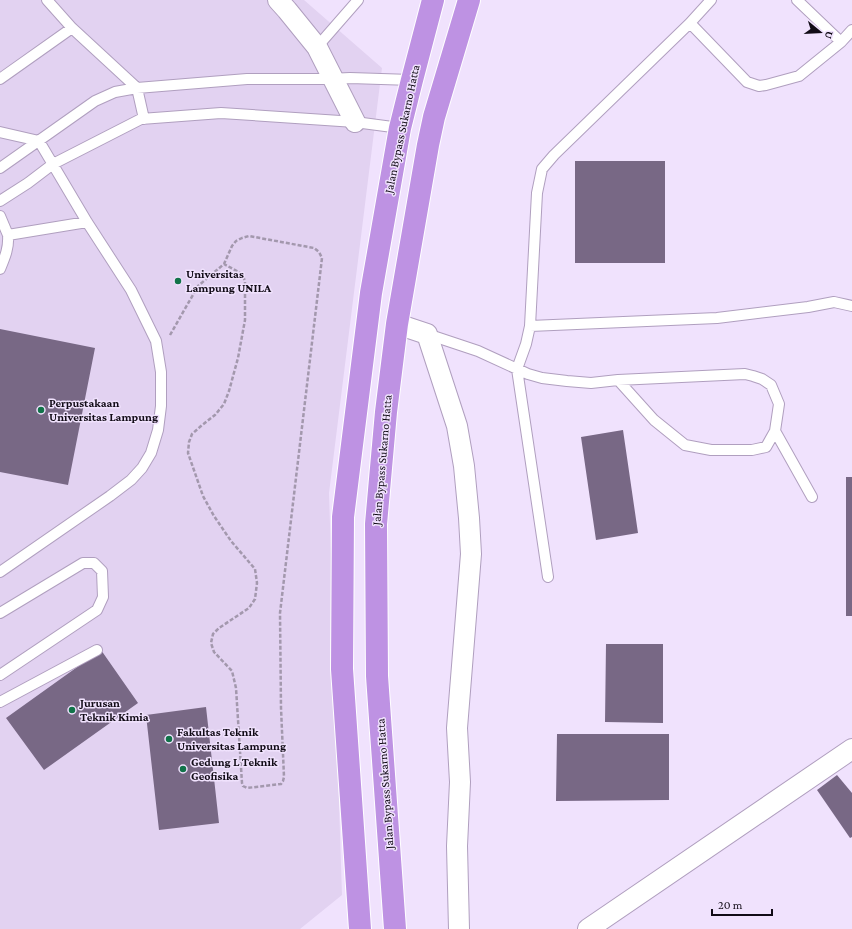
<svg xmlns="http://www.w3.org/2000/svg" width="852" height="929" font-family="'Crimson Pro',serif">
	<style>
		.built { fill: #e2d2f1 }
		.building { fill: #786885 }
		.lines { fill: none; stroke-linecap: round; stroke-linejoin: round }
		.lane-casing { stroke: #b09fbf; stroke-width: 12 }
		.street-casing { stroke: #b09fbf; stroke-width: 22 }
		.highway-casing { stroke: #fff; stroke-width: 24 }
		.path { stroke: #a398ad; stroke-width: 2.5; stroke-dasharray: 4 2; stroke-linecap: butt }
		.lane { stroke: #fff; stroke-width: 10 }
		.street { stroke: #fff; stroke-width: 20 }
		.highway { stroke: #be92e3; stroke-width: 22 }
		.poi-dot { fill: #117349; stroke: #f0e2fd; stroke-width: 1.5 }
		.labels { text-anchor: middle; stroke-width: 3; stroke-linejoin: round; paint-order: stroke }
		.street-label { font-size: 12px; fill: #110b16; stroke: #f0e2fd }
		.poi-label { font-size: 12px; font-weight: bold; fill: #110b16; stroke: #f0e2fd; text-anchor: start }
	</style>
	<rect width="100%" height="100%" fill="#f0e2fd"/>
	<path class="built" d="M0,0H304L382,68L329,493L342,895L300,929H0Z"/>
	<path class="building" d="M575,161H665V263H575Z
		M0,329L95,348L68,485L0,472Z
		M623,430L638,533L596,540L581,437Z
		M846,477H852V616H846Z
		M606,644H663V723L605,722Z
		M101,650L138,703L44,770L6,718Z
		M206,707L219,823L159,830L146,715Z
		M557,734H669V800L556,801Z
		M837,775L852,793V837L850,838L817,790Z"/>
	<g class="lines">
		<defs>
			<path id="lane" d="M47,0L72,28L137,88L144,119
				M797,0L841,42
				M690,23L747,82L759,86L766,85L799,76L841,42L852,30
				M317,47L358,0
				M0,79L72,28
				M0,132L39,141L87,222L131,290L156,341L161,372V406L158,430L151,453L142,468L131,480L110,496L0,572
				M0,168L95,101L115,92L137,88L247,79H329L350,78L412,80
				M0,201L28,183L53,164L141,119L221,113L355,122L400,128
				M0,216L8,235
				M0,269C5,257 9,248 8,235L87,222
				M530,326L717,318L808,307L834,302L852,306
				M427,334L478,351L528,374L542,378L567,381L591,383L618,380L745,374L753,376L762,379L771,385L779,404L775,431L766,447L752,450H711L685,445L654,420L618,380
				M775,431L812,497
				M548,577L517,369L526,344L530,326L537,193L542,169L554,155L690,23L711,0
				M0,613L83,563H94L102,571L103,597L97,610L0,675
				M0,702L97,650"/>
			<path id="street" d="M278,0L287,10L317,47L355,122
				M397,324L427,334L457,426L464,466L469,518L471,554L457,728L460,782L457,846L459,929
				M588,929L852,749"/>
			<path id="highway" d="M360,929L342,669L343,517L371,293L400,128L412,80L433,0
				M395,929L377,676L376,524L386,412L397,324L428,145L434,117L469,0"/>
		</defs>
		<use href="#lane" class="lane-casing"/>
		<use href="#street" class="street-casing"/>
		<use href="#highway" class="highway-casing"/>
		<path class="path" d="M170,335L198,286L224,264L232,246L236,241L242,238L249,236L314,248L319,252L322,258L280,613L281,708L284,777L283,781L281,784L247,788L243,786L242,783L236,688L232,671L214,652L211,643L213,634L219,628L249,608L255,599L257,583L255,569L231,541L214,516L203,496L188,453L189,442L192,434L201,426L215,415L224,404L229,391L238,358L245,320V281L242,274L224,264"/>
		<use href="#lane" class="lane"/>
		<use href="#street" class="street"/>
		<use href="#highway" class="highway"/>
	</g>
	<g class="poi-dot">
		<circle cx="178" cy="281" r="4"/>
		<circle cx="41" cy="410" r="4"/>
		<circle cx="72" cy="710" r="4"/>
		<circle cx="169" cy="739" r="4"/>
		<circle cx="183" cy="769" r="4"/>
	</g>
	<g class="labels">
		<g class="street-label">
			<text transform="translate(402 129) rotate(-78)" y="4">Jalan Bypass Sukarno Hatta</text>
			<text transform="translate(382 460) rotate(-85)" y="4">Jalan Bypass Sukarno Hatta</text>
			<text transform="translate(385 784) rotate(-94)" y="4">Jalan Bypass Sukarno Hatta</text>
		</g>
		<g class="poi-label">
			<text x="186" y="278">Universitas<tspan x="186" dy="14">Lampung UNILA</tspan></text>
			<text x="49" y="407">Perpustakaan<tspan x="49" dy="14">Universitas Lampung</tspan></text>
			<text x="80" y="707">Jurusan<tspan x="80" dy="14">Teknik Kimia</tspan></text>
			<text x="177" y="736">Fakultas Teknik<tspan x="177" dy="14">Universitas Lampung</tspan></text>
			<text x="191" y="766">Gedung L Teknik<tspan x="191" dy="14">Geofisika</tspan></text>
		</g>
	</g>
	<g transform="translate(820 32) rotate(108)" stroke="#f0e2fd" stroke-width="3" paint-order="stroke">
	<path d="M0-3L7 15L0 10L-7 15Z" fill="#110b16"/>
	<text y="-6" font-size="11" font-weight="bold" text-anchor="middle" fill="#110b16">U</text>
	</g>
	<path d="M712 909v6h60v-6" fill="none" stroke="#110b16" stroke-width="2"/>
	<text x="718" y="909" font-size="12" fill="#110b16" stroke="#f0e2fd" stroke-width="3" paint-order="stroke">20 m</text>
</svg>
